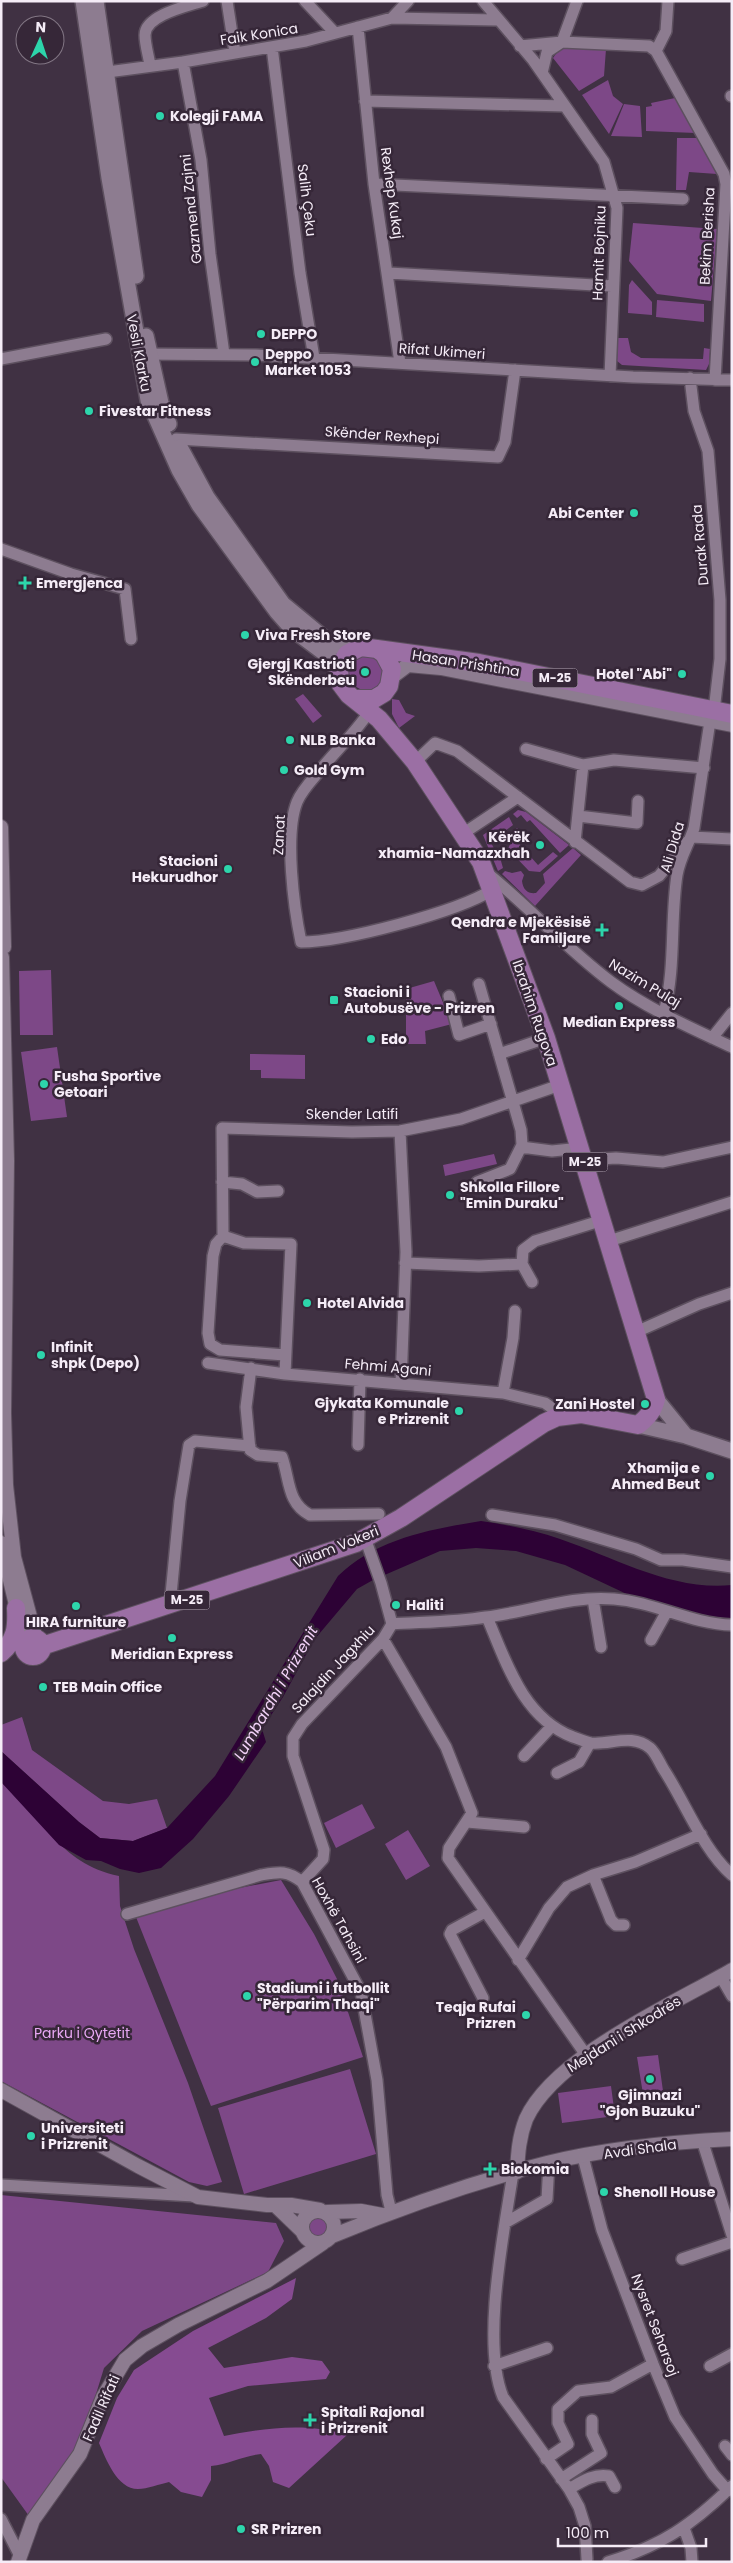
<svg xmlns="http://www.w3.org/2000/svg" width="733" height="2563" font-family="Poppins,sans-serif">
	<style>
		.green { fill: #7d4887 }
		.forest { fill: #864b91 }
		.water { fill: #2d0235 }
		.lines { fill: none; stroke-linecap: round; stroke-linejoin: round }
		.minor-casing { stroke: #5d505f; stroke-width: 14 }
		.tertiary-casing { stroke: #5d505f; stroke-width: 16 }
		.secondary-casing { stroke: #5d505f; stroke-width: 18 }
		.primary-casing { stroke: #5d505f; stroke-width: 20 }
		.minor { stroke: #8d7c90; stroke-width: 11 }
		.tertiary { stroke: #8d7c90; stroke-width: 14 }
		.secondary { stroke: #8d7c90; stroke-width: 15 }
		.primary { stroke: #9b6fa4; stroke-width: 18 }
		.poi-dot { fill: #2dd5ab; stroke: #362738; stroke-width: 2 }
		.labels { text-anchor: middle; stroke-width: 5; stroke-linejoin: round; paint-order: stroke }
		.shield { fill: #362738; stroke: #bcb1be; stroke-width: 1 }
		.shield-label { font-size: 12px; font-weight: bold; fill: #f5ecf7 }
		.street-label { font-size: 14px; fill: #f5ecf7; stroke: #362738 }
		.poi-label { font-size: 14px; font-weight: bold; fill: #f5ecf7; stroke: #362738; text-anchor: start }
		.park-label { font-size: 14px; fill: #e8a8f4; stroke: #362738 }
		.water-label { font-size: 15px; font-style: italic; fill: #f4d4fa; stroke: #362738 }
	</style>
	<rect width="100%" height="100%" fill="#403143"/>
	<path class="green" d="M571,46L606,49L604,76L579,91L553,58L560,48Z
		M608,80L613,96L623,104L609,134L582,95Z
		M675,98L696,133L646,131V107L652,106L651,103Z
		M624,104L640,106L642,137L611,136Z
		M677,138H699L717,174L689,172L686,190H676Z
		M633,223L717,229L711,301L657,294L629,261Z
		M632,280L652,302V315L628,313L629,285Z
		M657,300L704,304V322L656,317Z
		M618,338H628L631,352L641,358L703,359L704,348L710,349L709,364L706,370L622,365L617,361Z
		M349 673a17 17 0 1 1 34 0a17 17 0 1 1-34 0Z
		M303,694L322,716L313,723L295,699Z
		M392,699L399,700L406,713L415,716L399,728L392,714Z
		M518,810L526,812L569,845L560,853L530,820L527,822L521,815L517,818L513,814Z
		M509,817L513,825L505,831H497L490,841L495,850L505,853L501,861L503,868L498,871L483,835Z
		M517,828L518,829L512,836L538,865L553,852L558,856L540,872L529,871L508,849L511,842L509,835Z
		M573,848L581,855L535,906L502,874L505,871L512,873L521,871L524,875L522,881C523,890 528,894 536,893L545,883L543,874Z
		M51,970L53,1035H20L19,971Z
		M434,981L452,1024L425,1031L426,1044H406V989Z
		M57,1047L67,1117L31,1121L21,1052Z
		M250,1054L305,1055V1079L261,1078V1070H250Z
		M494,1154L497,1164L445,1176L443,1165Z
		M22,1717L32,1750L103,1801L129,1804L157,1799L167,1828L133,1841L100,1838L79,1822L1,1751V1725Z
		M1,1782C44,1817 58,1863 119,1876L120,1906L134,1949L188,2083L222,2182L207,2186L189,2182L1,2081Z
		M362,1804L375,1828L336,1848L324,1823Z
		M408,1830L430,1866L406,1880L385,1844Z
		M281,1880L314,1934L337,1979L363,2057L211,2106L136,1917L234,1889Z
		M658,2055L663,2091L643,2094L637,2057Z
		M350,2069L376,2154L244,2194L218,2108Z
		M611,2086L615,2116L562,2123L558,2093Z
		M1,2195L276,2223L284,2241L268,2272L142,2331L104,2368L81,2443L29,2516L1,2477Z
		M307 2227a11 11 0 1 1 22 0a11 11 0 1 1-22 0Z"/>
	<path class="forest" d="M296,2278L292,2299L266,2318L208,2348L224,2368L292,2357L322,2361L330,2372L326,2379L248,2386L209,2398L224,2436C263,2428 308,2422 347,2435L289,2488L273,2482L269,2466L261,2454C243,2456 229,2464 211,2466V2480L202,2497L181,2492L169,2482C160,2484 147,2489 138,2489C117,2489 106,2459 99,2443L117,2398L134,2370L193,2331Z"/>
	<path class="water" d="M481,1521C508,1525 534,1530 560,1539C616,1558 671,1591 732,1585V1619H715L648,1604L565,1565L516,1551L476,1548L440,1551L373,1580L357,1589L314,1640L283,1697L262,1729L266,1742L229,1796L193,1839L161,1868L139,1873L120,1869L101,1861L86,1860L59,1845L1,1782V1751L79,1822L100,1838L133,1841L167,1828L215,1776L338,1576C376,1539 431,1529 481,1521Z"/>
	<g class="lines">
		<defs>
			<path id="minor" d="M227,1L235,53
				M305,1L335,33
				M483,1L533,60L604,162L617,208L610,376
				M392,18L497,20
				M358,27L374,184L400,363
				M520,46L562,42L649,46L656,51L724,174L726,184L715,380
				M272,47L300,273L314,358
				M656,51L666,31L668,1
				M183,62L201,160L210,254L224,354
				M150,66C149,57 145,45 145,35C145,15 188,6 203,1
				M100,73L183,62L306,41L392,18L408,1
				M542,73L547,52L562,42L577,1
				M731,96H732
				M365,101L565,106
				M374,184L683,199
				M389,273L612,286
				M142,354L256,355L633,377L732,380
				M1,359L106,339
				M690,378L694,411L708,451L720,600V659L714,711
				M176,439L498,457L505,442L515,370
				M1,549L71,574L125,589L131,639
				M373,706C358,731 335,751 317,774C310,782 301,792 297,802C284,835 294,908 301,942C343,942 457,912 492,890
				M526,749L583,765L614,760L704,768
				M415,762L435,743L457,751L630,882L642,885L659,876L687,842
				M578,816L637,823L638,801
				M464,833L518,797
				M691,837L732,839
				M575,842L583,765
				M486,872C529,907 567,949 611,982C646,1008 693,1029 732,1047
				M449,996L459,1035L491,1024
				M664,1013C676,967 670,920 677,875C680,857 689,844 694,828L710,721
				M712,1038L732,1013
				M499,1054L546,1038
				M400,1131L406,1252L401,1383
				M521,1147L552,1151L581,1148
				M585,1160L616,1158L663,1162L732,1147
				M222,1182L242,1184L257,1192L278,1191
				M477,1182L510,1169L522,1145L521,1130L479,984
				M223,1236L216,1244L213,1256L208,1333L210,1344L220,1350L285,1355
				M609,1241L732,1202
				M405,1263L479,1266L522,1264
				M532,1282L522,1264L523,1250L535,1241L603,1220
				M636,1332L699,1304L732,1293
				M208,1363L285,1374L503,1393L545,1403L552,1408L557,1417
				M251,1368L246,1407L250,1450L258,1455L282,1457C290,1480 287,1503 310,1515L379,1514
				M285,1374L291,1244L244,1243L223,1236L222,1128L352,1132L400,1131L461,1119L560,1085
				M503,1393L513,1338L515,1311
				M358,1445L360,1379
				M492,1515L555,1525L636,1549L661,1560H683L732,1567
				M593,1599L601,1647
				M170,1605L180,1501L189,1445L195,1441L250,1446
				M487,1617C506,1662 523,1718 573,1737C579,1739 585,1742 591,1743C611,1745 632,1733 650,1748C656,1753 660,1764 664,1770C685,1802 703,1850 732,1875
				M392,1624C423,1622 455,1622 486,1617C529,1612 571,1595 614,1599C654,1602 691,1624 732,1625
				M383,1639L446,1747L472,1813L449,1848L448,1858L586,2055
				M651,1640L666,1613
				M524,1756L552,1726
				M557,1773L579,1762L590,1743
				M467,1822L524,1827
				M593,1875L611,1920L616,1925H624
				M302,1882L323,1859L324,1850L293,1756V1738L302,1724L383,1639L392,1624L381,1583L365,1538
				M127,1914L261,1875C279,1872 287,1870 302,1882L361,1992L377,2080L387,2195L391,2211
				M518,1960L549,1908L567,1887L593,1875L635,1862L701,1834
				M721,1977L732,1996
				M483,1998L450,1934L452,1930L485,1912
				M702,2140L732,2235
				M583,2157L602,2230L653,2364L675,2417L713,2474L728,2491
				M513,2173C504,2232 481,2343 503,2397L569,2489L579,2507L585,2526L587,2559
				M1,2185L194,2196
				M505,2223L547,2199L549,2163
				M682,2259L732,2242
				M494,2366L547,2348
				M710,2366L732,2354
				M725,2446L732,2455
				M546,2459L568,2444L558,2423V2409L578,2391L611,2387L653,2364
				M561,2479L601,2453L592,2434V2420
				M569,2489C581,2482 594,2473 609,2476L615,2487
				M1,2519L20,2556
				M684,2528L691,2548L692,2562
				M608,2562C661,2546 692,2525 732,2486"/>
			<path id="tertiary" d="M392,677L408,665L441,668L732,725
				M1,827L4,947
				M2,957L7,1161L4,1413L6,1485L14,1557L36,1639
				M1,1543L25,1642
				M1,2090L138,2166L198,2197L267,2205H291L320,2210
				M517,2172C518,2153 519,2137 526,2119C554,2057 673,2004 732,1970
				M276,2206L302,2231
				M302 2227a16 16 0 1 1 32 0a16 16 0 1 1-32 0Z
				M327,2212L361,2211L382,2215
				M332,2236C402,2207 474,2182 547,2163C604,2149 673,2142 732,2139
				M18,2562L33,2520L80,2454L103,2397L125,2360L142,2346L178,2325L267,2281L323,2243"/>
			<path id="secondary" d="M83,1L109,178L148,400L179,470L199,505L277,612L292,629L328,656L334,664L338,675
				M96,1L136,276
				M146,336L161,403L169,424
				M180,447L207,497L283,604L329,642L336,646L354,649
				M656,1399L686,1436
				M638,1425L686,1436L732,1451"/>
			<path id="primary" d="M377,649L479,663L732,714
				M24 1647a9 9 0 1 1 18 0a9 9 0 1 1-18 0Z
				M42,1646L356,1543L401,1518L544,1423L557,1417L581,1414L638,1425C648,1417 653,1411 656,1399L546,1038L481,862L415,762L379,719L349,695L340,683L339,667L347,654L361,647L377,649L384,654L392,669L389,686L384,693L374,699H356
				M1,1653C16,1640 17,1627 16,1608"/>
		</defs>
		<use href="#minor" class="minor-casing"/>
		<use href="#tertiary" class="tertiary-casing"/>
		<use href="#secondary" class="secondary-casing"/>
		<use href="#primary" class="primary-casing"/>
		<use href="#minor" class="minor"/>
		<use href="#tertiary" class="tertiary"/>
		<use href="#secondary" class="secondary"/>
		<use href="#primary" class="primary"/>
	</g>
	<g class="poi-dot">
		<circle cx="160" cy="116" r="5"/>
		<circle cx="261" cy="334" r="5"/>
		<circle cx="255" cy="362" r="5"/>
		<circle cx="89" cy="411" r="5"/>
		<circle cx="634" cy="513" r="5"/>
		<path d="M22.5 575.5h5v5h5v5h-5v5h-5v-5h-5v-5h5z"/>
		<circle cx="245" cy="635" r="5"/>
		<circle cx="365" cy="672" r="5"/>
		<circle cx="682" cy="674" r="5"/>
		<circle cx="290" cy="740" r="5"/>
		<circle cx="284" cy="770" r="5"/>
		<circle cx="540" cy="845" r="5"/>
		<circle cx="228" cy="869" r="5"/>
		<path d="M599.5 922.5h5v5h5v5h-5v5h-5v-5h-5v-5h5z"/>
		<rect x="329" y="995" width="10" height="10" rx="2.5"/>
		<circle cx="619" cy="1006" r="5"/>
		<circle cx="371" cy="1039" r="5"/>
		<circle cx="44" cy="1084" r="5"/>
		<circle cx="450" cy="1195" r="5"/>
		<circle cx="307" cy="1303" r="5"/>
		<circle cx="41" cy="1355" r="5"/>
		<circle cx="645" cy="1404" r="5"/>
		<circle cx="459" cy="1411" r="5"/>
		<circle cx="710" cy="1476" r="5"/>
		<circle cx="396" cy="1605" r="5"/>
		<circle cx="76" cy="1606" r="5"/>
		<circle cx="172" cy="1638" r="5"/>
		<circle cx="43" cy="1687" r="5"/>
		<circle cx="247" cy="1996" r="5"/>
		<circle cx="526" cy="2015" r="5"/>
		<circle cx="650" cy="2079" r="5"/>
		<circle cx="31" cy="2136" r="5"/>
		<path d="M487.5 2161.5h5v5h5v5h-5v5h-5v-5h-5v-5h5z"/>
		<circle cx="604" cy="2192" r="5"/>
		<path d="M307.5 2412.5h5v5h5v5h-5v5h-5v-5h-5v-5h5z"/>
		<circle cx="241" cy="2529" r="5"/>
	</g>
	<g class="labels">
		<g class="shield">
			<rect x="532.5" y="668.5" width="45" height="19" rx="4"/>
			<rect x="562.5" y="1152.5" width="45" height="19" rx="4"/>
			<rect x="164.5" y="1590.5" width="45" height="19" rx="4"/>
		</g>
		<g class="shield-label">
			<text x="555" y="682">M-25</text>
			<text x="585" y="1166">M-25</text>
			<text x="187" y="1604">M-25</text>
		</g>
		<g class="street-label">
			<text transform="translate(259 34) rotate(-9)" y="5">Faik Konica</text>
			<text transform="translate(392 193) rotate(82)" y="5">Rexhep Kukaj</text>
			<text transform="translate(307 200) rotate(83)" y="5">Salih Çeku</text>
			<text transform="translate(191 209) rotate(-96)" y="5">Gazmend Zajmi</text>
			<text transform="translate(707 236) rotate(-87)" y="5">Bekim Berisha</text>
			<text transform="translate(599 253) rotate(-88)" y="5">Hamit Bojniku</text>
			<text transform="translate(442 351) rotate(4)" y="5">Rifat Ukimeri</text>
			<text transform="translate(139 353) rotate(79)" y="5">Vesli Klarku</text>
			<text transform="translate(382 435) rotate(4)" y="5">Skënder Rexhepi</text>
			<text transform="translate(700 545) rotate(-95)" y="5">Durak Rada</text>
			<text transform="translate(466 663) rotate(9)" y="5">Hasan Prishtina</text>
			<text transform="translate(279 835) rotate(-87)" y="5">Zanat</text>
			<text transform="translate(672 847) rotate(-73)" y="5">Ali Dida</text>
			<text transform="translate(645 983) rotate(31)" y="5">Nazim Pulaj</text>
			<text transform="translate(535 1013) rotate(71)" y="5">Ibrahim Rugova</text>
			<text x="352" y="1119">Skender Latifi</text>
			<text transform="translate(388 1367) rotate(5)" y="5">Fehmi Agani</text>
			<text transform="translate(336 1547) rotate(-22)" y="5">Viliam Vokeri</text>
			<text transform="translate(333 1669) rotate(-47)" y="5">Salajdin Jagxhiu</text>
			<text transform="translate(339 1920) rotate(61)" y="5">Hoxhë Tahsini</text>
			<text transform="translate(624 2034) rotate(-32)" y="5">Mejdani i Shkodrës</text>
			<text transform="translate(640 2149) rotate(-8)" y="5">Avdi Shala</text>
			<text transform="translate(655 2325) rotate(69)" y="5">Nysret Seharsoj</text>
			<text transform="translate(101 2408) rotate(-66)" y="5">Fadil Rifati</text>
		</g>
		<g class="poi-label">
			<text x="170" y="121">Kolegji FAMA</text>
			<text x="271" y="339">DEPPO</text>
			<text x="265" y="359">Deppo<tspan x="265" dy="16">Market 1053</tspan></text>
			<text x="99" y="416">Fivestar Fitness</text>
			<text x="624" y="518" text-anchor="end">Abi Center</text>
			<text x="36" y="588">Emergjenca</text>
			<text x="255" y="640">Viva Fresh Store</text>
			<text x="355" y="669" text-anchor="end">Gjergj Kastrioti<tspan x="355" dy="16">Skënderbeu</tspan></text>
			<text x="672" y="679" text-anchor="end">Hotel "Abi"</text>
			<text x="300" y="745">NLB Banka</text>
			<text x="294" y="775">Gold Gym</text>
			<text x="530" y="842" text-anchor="end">Kërëk<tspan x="530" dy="16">xhamia-Namazxhah</tspan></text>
			<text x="218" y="866" text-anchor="end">Stacioni<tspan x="218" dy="16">Hekurudhor</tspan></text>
			<text x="591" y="927" text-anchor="end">Qendra e Mjekësisë<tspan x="591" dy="16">Familjare</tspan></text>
			<text x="344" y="997">Stacioni i<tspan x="344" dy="16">Autobusëve - Prizren</tspan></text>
			<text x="619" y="1027" text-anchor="middle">Median Express</text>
			<text x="381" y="1044">Edo</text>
			<text x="54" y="1081">Fusha Sportive<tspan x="54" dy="16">Getoari</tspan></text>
			<text x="460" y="1192">Shkolla Fillore<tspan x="460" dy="16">"Emin Duraku"</tspan></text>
			<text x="317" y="1308">Hotel Alvida</text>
			<text x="51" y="1352">Infinit<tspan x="51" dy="16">shpk (Depo)</tspan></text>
			<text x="449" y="1408" text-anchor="end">Gjykata Komunale<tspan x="449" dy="16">e Prizrenit</tspan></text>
			<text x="635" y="1409" text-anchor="end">Zani Hostel</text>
			<text x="700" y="1473" text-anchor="end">Xhamija e<tspan x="700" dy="16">Ahmed Beut</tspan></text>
			<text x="406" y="1610">Haliti</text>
			<text x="76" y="1627" text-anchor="middle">HIRA furniture</text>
			<text x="172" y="1659" text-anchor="middle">Meridian Express</text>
			<text x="53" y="1692">TEB Main Office</text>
			<text x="257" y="1993">Stadiumi i futbollit<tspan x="257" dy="16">"Përparim Thaqi"</tspan></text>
			<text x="516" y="2012" text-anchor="end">Teqja Rufai<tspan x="516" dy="16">Prizren</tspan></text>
			<text x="650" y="2100" text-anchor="middle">Gjimnazi<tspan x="650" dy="16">"Gjon Buzuku"</tspan></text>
			<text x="41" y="2133">Universiteti<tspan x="41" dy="16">i Prizrenit</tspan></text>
			<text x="501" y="2174">Biokomia</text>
			<text x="614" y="2197">Shenoll House</text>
			<text x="321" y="2417">Spitali Rajonal<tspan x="321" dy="16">i Prizrenit</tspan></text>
			<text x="251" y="2534">SR Prizren</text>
		</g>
		<g class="park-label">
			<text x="82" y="2038">Parku i Qytetit</text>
		</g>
		<g class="water-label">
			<text transform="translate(276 1693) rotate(-60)" y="5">Lumbardhi i Prizrenit</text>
		</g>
	</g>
	<rect width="733" height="2563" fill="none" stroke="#f5ecf7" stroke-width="5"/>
	<g transform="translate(40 40) rotate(3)"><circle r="24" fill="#362738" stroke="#827684"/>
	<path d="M0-4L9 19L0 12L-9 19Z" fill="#2dd5ab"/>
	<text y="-8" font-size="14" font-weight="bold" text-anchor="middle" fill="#f5ecf7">N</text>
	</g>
	<path d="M558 2538v8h148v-8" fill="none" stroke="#f5ecf7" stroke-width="2.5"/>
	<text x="566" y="2538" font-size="15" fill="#f5ecf7" stroke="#362738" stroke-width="4" paint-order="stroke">100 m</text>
</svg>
